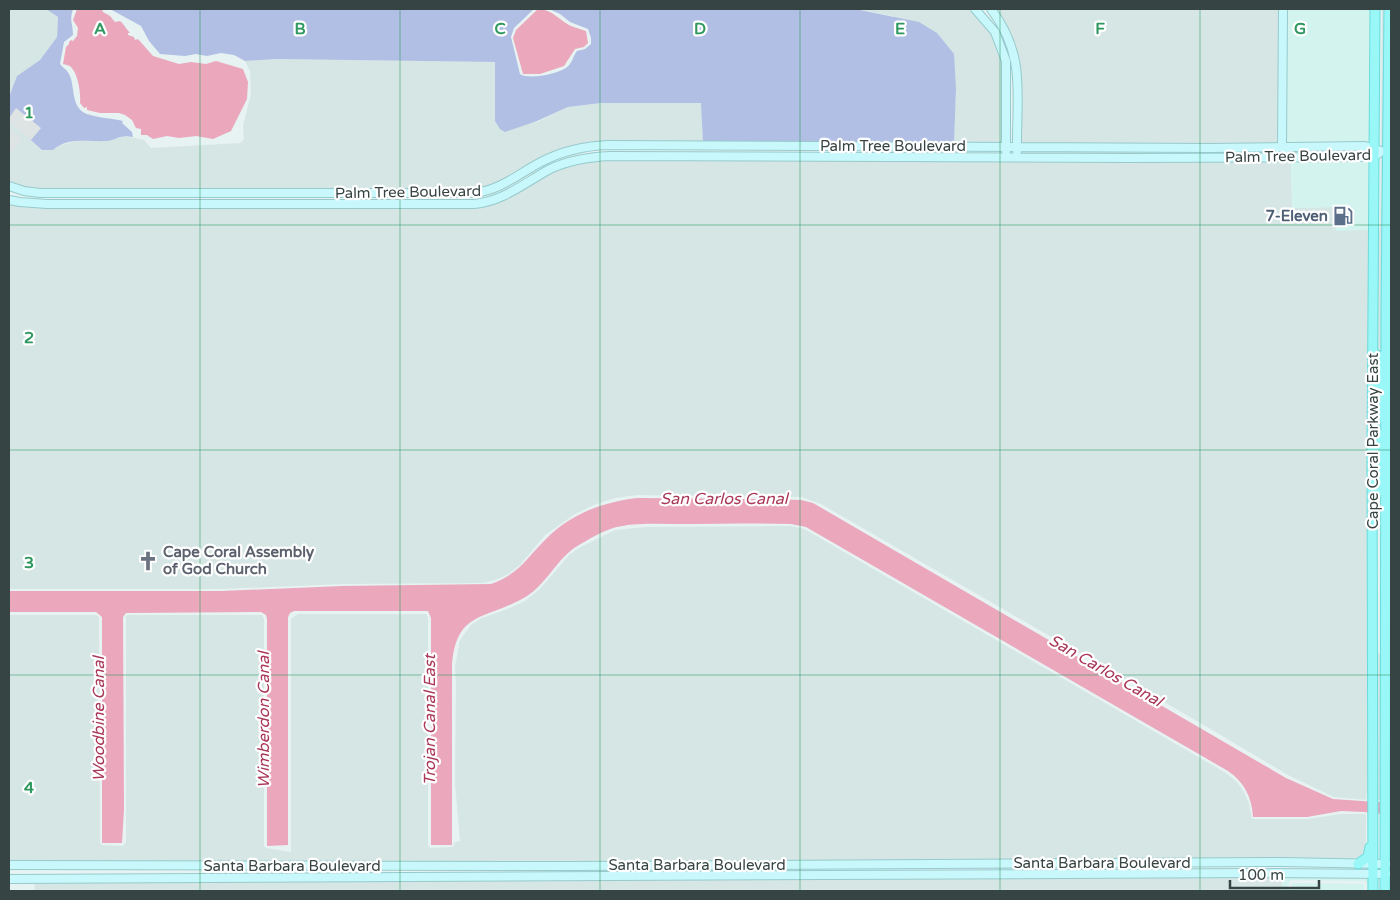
<svg xmlns="http://www.w3.org/2000/svg" width="1400" height="900" font-family="'Varela Round',sans-serif">
	<style>
		.residential { fill: #d5e6e5 }
		.commercial { fill: #d3f3ee }
		.green { fill: #b2bfe4 }
		.parking { fill: #dee3e3 }
		.water { fill: #eba7bb }
		.lines { fill: none; stroke-linecap: round; stroke-linejoin: round }
		.secondary-casing { stroke: #97cacc; stroke-width: 10 }
		.primary-casing { stroke: #6bdbda; stroke-width: 11 }
		.secondary { stroke: #c8f8fb; stroke-width: 8 }
		.primary { stroke: #9af7f7; stroke-width: 9 }
		.grid { fill: none; stroke: #2e985f; stroke-width: 1; stroke-opacity: 0.55 }
		.labels { text-anchor: middle; stroke-width: 4.5; stroke-linejoin: round; paint-order: stroke }
		.street-label { font-size: 15px; fill: #364443; stroke: #fff }
		.service-label { font-size: 15px; font-weight: bold; fill: #4e5e75; stroke: #fff; text-anchor: end }
		.worship-label { font-size: 15px; font-weight: bold; fill: #5b616d; stroke: #fff; text-anchor: start }
		.water-label { font-size: 16px; font-style: italic; fill: #a93758; stroke: #fff }
		.grid-label { font-size: 16px; text-anchor: middle; font-weight: bold; fill: #2e985f; stroke: #fff; stroke-width: 4.5; stroke-linejoin: round; paint-order: stroke }
	</style>
	<rect width="100%" height="100%" fill="#e7f2f2"/>
	<path class="residential" d="M9,9H46L58,17L57,37L40,60L17,76L9,97Z
		M855,9L972,10L993,36L1002,62L1003,144H954L956,89L893,16Z
		M995,9H1279L1278,144H1021V76L1019,58L1013,37L1006,24Z
		M1382,9H1385L1384,148H1381Z
		M276,59L495,62V121L537,122L568,107L601,103H702L703,142L595,143L481,189H33L17,186L9,182V122L42,150L77,141H105L124,136L144,140L151,148L240,143L244,139L243,126L251,94L250,71L245,61Z
		M1021,150H1280L1284,154L1021,155Z
		M1391,155V800H1390L1389,419Z
		M1384,156L1383,358L1376,350L1377,229H1380L1381,157Z
		M610,159L1291,161L1292,208L1336,207L1370,230L1368,423L1370,766L1366,800L1334,797L1288,775L1209,728L821,504L801,497L637,495L615,498L594,505L575,514L545,535L520,565L508,574L498,579L483,583L342,584L221,589H9V203L19,205L47,207H474L493,204L506,199L542,178L565,166Z
		M791,526L804,529L813,534L1226,773L1237,782L1244,792L1249,804L1252,819H1308L1341,814H1366V853L1358,860L1282,859L493,863L9,862V615H96L99,617L100,843L102,845L122,846L124,845L126,841V616L128,615H262L264,619V846L266,848L291,852V619L298,614H426L428,618V845L430,848L453,847L455,842L460,841L455,783L456,683L455,667L460,640L471,625L482,618L505,610L525,601L540,589L570,554L581,547L615,530L647,527Z
		M1376,651L1383,657V800H1377Z
		M1255,876L1282,877V891H35L34,882Z"/>
	<path class="commercial" d="M1286,9H1371L1370,145L1365,143H1285Z
		M1370,159V230L1336,231L1335,207L1292,208L1291,161Z
		M1282,877H1370V891H1366L1367,883L1364,881L1292,880L1289,882L1288,891H1282Z
		M1292,883L1364,884V891H1291Z"/>
	<path class="green" d="M46,9H73C69,22 73,22 73,35L64,42L60,64C64,69 67,69 70,76C75,88 71,108 87,114C98,118 111,118 123,121L122,123L132,132L133,137C118,134 118,140 106,141C89,142 67,137 53,150H42L9,121V97L17,76L40,60L57,37L58,17Z
		M110,9H534L514,28L511,37L520,74C529,80 557,74 566,68C572,64 573,56 577,51L585,49L591,44V38L588,29L570,22L560,14L549,9H855L919,22L937,33L954,54L956,89L954,144L703,142L701,103H601L568,107L537,121L505,132L500,129L495,121V62L276,59L245,61L234,55L221,53L207,56L196,54L185,56L160,54L149,41L141,26Z"/>
	<path class="parking" d="M16,108L41,128L31,140L9,122V118Z
		M9,129L22,139L9,156Z"/>
	<path class="water" d="M77,9H102L103,12L110,16L115,22L120,21C124,24 126,29 130,33H128V35L134,37L135,40L138,39L153,56L179,64L191,62L206,64L216,61L243,69L248,82L247,99L231,131L213,139L196,136L179,138L167,136L153,139L147,135H141V129L136,128L132,120L125,115L119,113H100L87,110V107L84,108L80,103C81,93 78,74 71,67C69,65 66,65 63,64L66,47L69,44V42L71,40L73,41L77,36L78,28L73,20Z
		M538,9C552,9 560,21 571,26C575,28 581,29 586,31L588,43L584,47L575,49L564,66L540,74H523L513,38L516,30Z
		M637,498L765,499L801,500L813,503L1286,778L1333,799L1391,803V815L1364,812L1341,811L1307,817H1253C1252,797 1244,782 1228,771L806,527L791,524C754,523 718,524 681,524C659,524 634,522 613,528C601,532 589,539 579,545C556,558 546,587 522,599C483,620 456,612 452,666V845H431V618L428,611H294L290,613L288,617V845L267,846V619L266,615L261,612L126,613L123,617L124,809L122,843H102V617L96,612H9V591H221L342,586L491,584C520,574 527,557 547,538C572,513 604,502 637,498Z"/>
	<g class="lines">
		<defs>
			<path id="secondary" d="M975,9L995,32L1006,61V151
				M991,9C1027,56 1016,96 1017,151
				M1283,9L1282,147L1285,150
				M9,186L24,191L40,193H474C501,190 518,174 541,162C562,151 585,146 608,145L1210,148L1365,146L1388,153
				M9,200L20,202L47,204H474C504,201 524,183 550,169C569,160 589,157 610,156L1130,158L1365,157L1378,154
				M9,865L574,866L1282,862L1386,864
				M9,879L1255,873L1386,874"/>
			<path id="primary" d="M1373,353L1379,356V360L1380,405L1382,417
				M1374,426L1378,434L1379,442V485L1382,491L1386,492
				M1358,864L1368,857L1370,847
				M1373,891L1372,455L1375,9
				M1385,891L1386,309L1389,9"/>
		</defs>
		<use href="#secondary" class="secondary-casing"/>
		<use href="#primary" class="primary-casing"/>
		<use href="#secondary" class="secondary"/>
		<use href="#primary" class="primary"/>
	</g>
	<path class="grid" d="M200,9V891M400,9V891M600,9V891M800,9V891M1000,9V891M1200,9V891M9,225H1391M9,450H1391M9,675H1391"/>
	<defs>
		<symbol id="fuel-bare" viewBox="-9 -9 18 18"><path d="M-5.5-6h7V0h2V4h1.3V-2.5L3-4.5l.8-.8L6-3V5H2.5V1h-1V6h-7ZM-4.2-4.7v3.2H.2V-4.7Z" fill="#5c6f8a" stroke="#fff" stroke-width="2.5" paint-order="stroke"/></symbol>
		<symbol id="church-bare" viewBox="-9 -9 18 18"><path d="M-1.2-6h2.4v3.5h3.3v2.4h-3.3V6h-2.4V-.1h-3.3v-2.4h3.3Z" fill="#6b7280" stroke="#fff" stroke-width="2.5" paint-order="stroke"/></symbol>
	</defs>
	<g fill-rule="evenodd">
		<use href="#fuel-bare" x="1329" y="202" width="28" height="28"/>
		<use href="#church-bare" x="134" y="547" width="28" height="28"/>
	</g>
	<g class="labels">
		<g class="street-label">
			<text x="893" y="151">Palm Tree Boulevard</text>
			<text transform="translate(1298 156) rotate(-1)" y="5">Palm Tree Boulevard</text>
			<text transform="translate(408 192) rotate(-1)" y="5">Palm Tree Boulevard</text>
			<text transform="translate(1373 441) rotate(-90)" y="5">Cape Coral Parkway East</text>
			<text x="1102" y="868">Santa Barbara Boulevard</text>
			<text x="697" y="870">Santa Barbara Boulevard</text>
			<text x="292" y="871">Santa Barbara Boulevard</text>
		</g>
		<g class="service-label">
			<text x="1328" y="221">7-Eleven</text>
		</g>
		<g class="worship-label">
			<text x="163" y="557">Cape Coral Assembly<tspan x="163" dy="17">of God Church</tspan></text>
		</g>
		<g class="water-label">
			<text x="724" y="504">San Carlos Canal</text>
			<text transform="translate(1106 670) rotate(30)" y="6">San Carlos Canal</text>
			<text transform="translate(98 719) rotate(-90)" y="6">Woodbine Canal</text>
			<text transform="translate(263 720) rotate(-90)" y="6">Wimberdon Canal</text>
			<text transform="translate(429 720) rotate(-90)" y="6">Trojan Canal East</text>
		</g>
	</g>
	<g class="grid-label">
		<text x="100" y="34">A</text>
		<text x="300" y="34">B</text>
		<text x="500" y="34">C</text>
		<text x="700" y="34">D</text>
		<text x="900" y="34">E</text>
		<text x="1100" y="34">F</text>
		<text x="1300" y="34">G</text>
		<text x="29" y="118">1</text>
		<text x="29" y="343">2</text>
		<text x="29" y="568">3</text>
		<text x="29" y="793">4</text>
	</g>
	<rect width="1400" height="900" fill="none" stroke="#364443" stroke-width="20"/>
	<path d="M1230 880v8h89v-8" fill="none" stroke="#364443" stroke-width="2.5"/>
	<text x="1238" y="880" font-size="15" fill="#364443" stroke="#ffffff" stroke-width="4" paint-order="stroke">100 m</text>
</svg>
